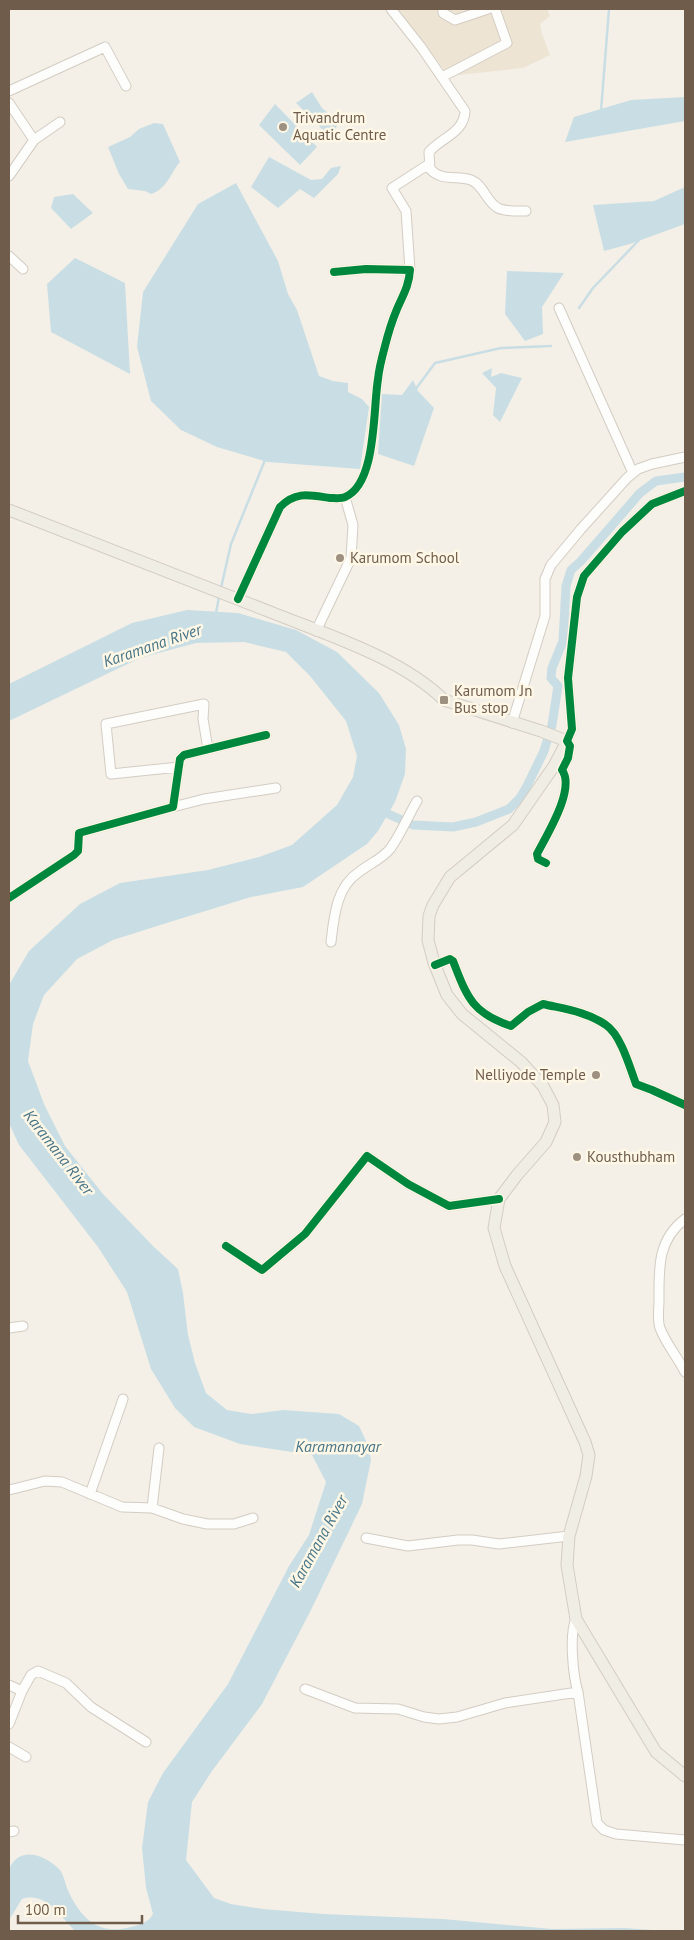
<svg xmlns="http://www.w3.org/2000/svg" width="694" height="1940" font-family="'PT Sans',sans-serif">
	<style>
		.residential { fill: #ede4d4 }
		.water { fill: #c9dee4 }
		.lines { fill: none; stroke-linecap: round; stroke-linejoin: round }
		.stream { stroke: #c9dee4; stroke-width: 2.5 }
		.canal { stroke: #c9dee4; stroke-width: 9 }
		.minor-casing { stroke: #d3ccc3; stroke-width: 11 }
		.major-casing { stroke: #d3ccc4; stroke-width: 13 }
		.minor { stroke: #fdfdfb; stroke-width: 9 }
		.major { stroke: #f0ede4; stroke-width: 11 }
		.cycleway-casing { stroke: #fef7e6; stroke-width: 11 }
		.cycleway { stroke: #00873e; stroke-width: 8 }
		.poi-dot { fill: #9e9081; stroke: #fef7e6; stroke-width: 2 }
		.labels { text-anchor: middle; stroke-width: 5; stroke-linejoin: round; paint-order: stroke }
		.poi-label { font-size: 15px; fill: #6f5c4a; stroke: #fef7e6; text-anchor: start }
		.water-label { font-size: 16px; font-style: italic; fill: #487689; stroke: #fef7e6 }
	</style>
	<rect width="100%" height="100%" fill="#f4f0e7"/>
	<path class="residential" d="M398,9H547L550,16L540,24L542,34L550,55L523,68L449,76Z"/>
	<path class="water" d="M312,92L322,108L339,122L331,138L296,103Z
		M685,97V121L565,142L574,117L631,100Z
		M275,104L317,147L300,165L259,125Z
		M154,123L163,124L180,162C170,174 167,189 151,194L145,191L128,189L119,174L108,147L130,137L139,129Z
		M269,157L311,180L322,179L331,168L341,166L338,174L314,198L300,189L278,208L251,187Z
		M236,183L278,261L288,294L297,310L319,376L333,381L348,383V392L362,399L369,407L360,469L268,462L217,447L181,430L151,401L137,347L143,292L198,204Z
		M685,187V224L630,244L604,251L593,205L654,201Z
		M73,194L93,213L71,229L51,208L54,197Z
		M75,258L125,283L130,374L51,332L47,284Z
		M507,271L564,273L542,307L543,334L525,341L505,314Z
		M492,368L491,377L501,373L522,378L500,422L493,415L496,388L482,373Z
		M413,380L418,391L434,408L414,466L378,454L382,394L402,395Z
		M187,610L238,613L296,630L337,652L379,693L399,725L406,749L405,774L395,802L378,831L367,844L303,887L251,897L173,921L113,940L77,959L44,995L33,1024L28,1061L44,1104L65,1146L103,1194L153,1246L178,1269L183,1293L188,1335L195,1363L206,1393L227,1410L251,1414L283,1410L339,1414L359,1426L368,1445L371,1460L362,1504L311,1610L262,1704L212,1771L192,1802L186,1860L214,1898L231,1904L263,1909L323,1914L443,1919L552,1929L624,1928L667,1931H75C60,1916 46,1891 22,1899L9,1920C9,1911 6,1874 10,1867C21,1846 44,1855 58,1868C63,1872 65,1882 67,1888C80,1918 98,1936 131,1927C140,1925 149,1922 153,1914L146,1888L142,1848L148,1802L163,1773L228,1684L289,1566L309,1535L326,1482L312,1455L240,1444L194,1427L175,1408L151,1369L127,1292L98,1247L19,1145L9,1123V985L29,951L80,904L120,883L208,870L259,857L292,845L337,805L353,777L357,756L346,721L310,676L286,652L244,642L196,643L140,658L9,721V684L132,623Z"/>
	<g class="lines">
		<path class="stream" d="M601,111L609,9
			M579,308L593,288L639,240
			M415,390L435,363L501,348L551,346
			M221,588L231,544L265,460
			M216,613L219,597"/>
		<path class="canal" d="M377,809L413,825L453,827L476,822L509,809L520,798L527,786L544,751L552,725L558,686L551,678L552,668L563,641L566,586L571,570L581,561L640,493L656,481L685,477"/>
		<defs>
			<path id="minor" d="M391,9L421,47L465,111C464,133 442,137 429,152L430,169C442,182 457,175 471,180C484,185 486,202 498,208C506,212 517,211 526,211
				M443,9V13L455,20L488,9
				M442,77L507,43L495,9
				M9,91L105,47L126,86
				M9,103L34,140L60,122
				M9,176L34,140
				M9,256L23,269
				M410,270L406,211L392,188L429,164
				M559,308L633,473
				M238,599L280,507C296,491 309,495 330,498C334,498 341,499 345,497C377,484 373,407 378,379C379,368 382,357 385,346C388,334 392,321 397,309C403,295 409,286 410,270L366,269L334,272
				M316,631L351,558L353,525L345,497
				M512,723L545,616V579L551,565L581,529L627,478L638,469L652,464L685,457
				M179,767L111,774L106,724L204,704L203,719L208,749
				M173,807L204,799L276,788
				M546,863L538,859L537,854C546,836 576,789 562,770L568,758L570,746L567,741L572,729L568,678L577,597L584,576L622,532L652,504L685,491
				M9,898L74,855L78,851L79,833L173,807L180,759L184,755L266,735
				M331,942C334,917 336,887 359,872C369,864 382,859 390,849C401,834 408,816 417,801
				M435,965L450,959L453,961C467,997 472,1013 511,1026L528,1012L543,1004C564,1009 588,1012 606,1025C621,1035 630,1068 636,1084L652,1090L685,1105
				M685,1219C657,1240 659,1269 659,1301C659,1309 657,1320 660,1328C666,1344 677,1356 685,1372
				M226,1246L262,1270L305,1234L367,1156L408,1184L449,1206L499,1199
				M9,1328L23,1326
				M9,1490L45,1481L62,1482L122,1507L152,1508L183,1519L207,1524H234L253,1518
				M90,1494L123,1399
				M152,1508L159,1448
				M366,1538L408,1546L458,1540H472L499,1544L569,1536
				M576,1619C569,1634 573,1676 578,1692L597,1823L604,1830L616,1834L685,1840
				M9,1685L22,1691L9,1724
				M305,1689L355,1708L398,1709L424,1717L439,1719L457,1717L505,1703L578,1692
				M22,1691L31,1675L38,1671L66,1683L91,1707L146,1742
				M9,1747L26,1757
				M9,1832L14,1831"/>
			<path id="major" d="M9,510C97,544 185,578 273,613C328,635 401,658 444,700L541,731L567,741L554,766L513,825L450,877L433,905L429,916L428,940L434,963L447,995L462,1014L521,1062L543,1086L553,1105L555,1122L546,1142L517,1175L499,1199L494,1228L505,1266L585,1442L589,1455L586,1476L569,1536L567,1565L576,1619L656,1752L685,1776"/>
		</defs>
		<use href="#minor" class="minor-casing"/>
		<use href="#major" class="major-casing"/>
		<use href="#minor" class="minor"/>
		<use href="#major" class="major"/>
		<defs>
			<path id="cycleway" d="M238,599L280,507C296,491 309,495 330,498C334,498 341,499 345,497C377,484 373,407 378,379C379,368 382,357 385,346C388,334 392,321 397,309C403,295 409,286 410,270L366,269L334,272
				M546,863L538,859L537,854C546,836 576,789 562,770L568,758L570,746L567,741L572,729L568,678L577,597L584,576L622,532L652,504L685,491
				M9,898L74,855L78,851L79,833L173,807L180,759L184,755L266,735
				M435,965L450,959L453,961C467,997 472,1013 511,1026L528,1012L543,1004C564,1009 588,1012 606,1025C621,1035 630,1068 636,1084L652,1090L685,1105
				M226,1246L262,1270L305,1234L367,1156L408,1184L449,1206L499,1199"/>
		</defs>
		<use href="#cycleway" class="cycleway-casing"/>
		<use href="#cycleway" class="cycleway"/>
	</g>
	<g class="poi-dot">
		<circle cx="283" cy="127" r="5"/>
		<circle cx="340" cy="558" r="5"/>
		<rect x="439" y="695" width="10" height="10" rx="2.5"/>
		<circle cx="596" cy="1075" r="5"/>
		<circle cx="577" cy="1157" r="5"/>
	</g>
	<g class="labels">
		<g class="poi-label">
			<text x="293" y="123">Trivandrum<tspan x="293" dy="17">Aquatic Centre</tspan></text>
			<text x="350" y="563">Karumom School</text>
			<text x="454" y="696">Karumom Jn<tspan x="454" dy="17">Bus stop</tspan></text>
			<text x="586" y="1080" text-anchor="end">Nelliyode Temple</text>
			<text x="587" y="1162">Kousthubham</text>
		</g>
		<g class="water-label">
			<text transform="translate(152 645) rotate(-19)" y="6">Karamana River</text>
			<text transform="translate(59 1152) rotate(52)" y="6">Karamana River</text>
			<text x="338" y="1452">Karamanayar</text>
			<text transform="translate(318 1541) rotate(-61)" y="6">Karamana River</text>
		</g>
	</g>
	<rect width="694" height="1940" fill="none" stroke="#6f5c4a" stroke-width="20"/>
	<path d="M18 1915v8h124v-8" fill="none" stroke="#6f5c4a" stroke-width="2.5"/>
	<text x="25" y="1915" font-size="15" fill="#6f5c4a" stroke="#fef7e6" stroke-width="4" paint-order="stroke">100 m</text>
</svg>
